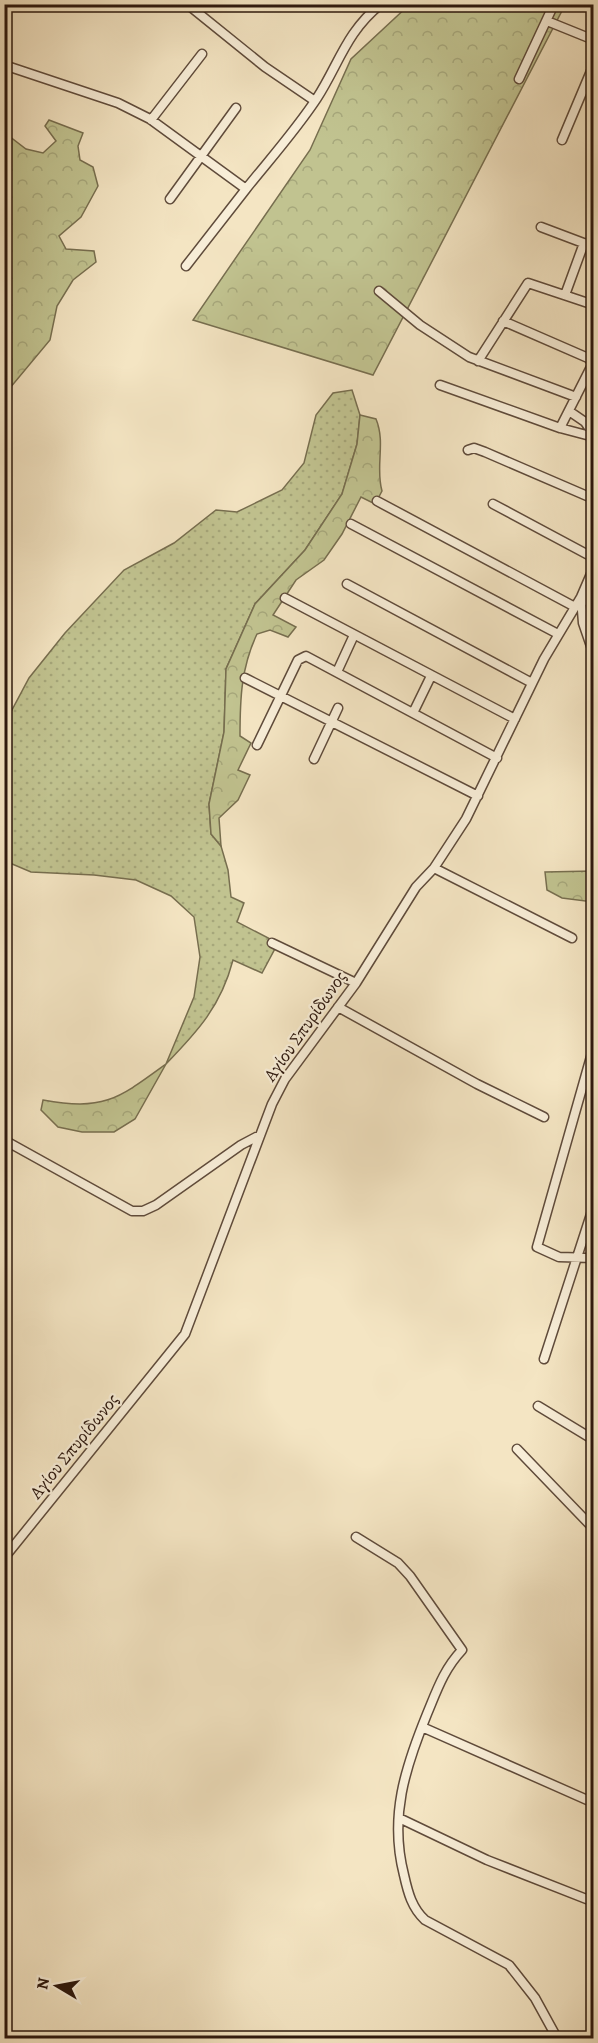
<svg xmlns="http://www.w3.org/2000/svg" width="598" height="2043" font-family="Alegreya,serif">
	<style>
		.grass { fill: url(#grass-dots); stroke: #776e4f; stroke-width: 1.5 }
		.forest { fill: url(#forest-crowns); stroke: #776e4f; stroke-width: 1.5 }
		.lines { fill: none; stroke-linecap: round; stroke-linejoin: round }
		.minor-casing { stroke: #5f4b3b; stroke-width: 11 }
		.minor { stroke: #f8eed8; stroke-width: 8 }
		.labels { text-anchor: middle; stroke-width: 4.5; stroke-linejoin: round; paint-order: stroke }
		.street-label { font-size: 18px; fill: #2d180e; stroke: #f8eed8 }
	</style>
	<defs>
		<pattern id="grass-dots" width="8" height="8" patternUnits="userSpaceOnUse" patternTransform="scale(1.5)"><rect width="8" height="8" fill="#c1c390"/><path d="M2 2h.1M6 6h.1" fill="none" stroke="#a6a77b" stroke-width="1.8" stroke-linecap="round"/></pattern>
		<pattern id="forest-crowns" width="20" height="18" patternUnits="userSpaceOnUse" patternTransform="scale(1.5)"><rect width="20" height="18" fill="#c1c390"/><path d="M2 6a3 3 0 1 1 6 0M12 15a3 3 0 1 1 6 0" fill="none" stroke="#a6a77b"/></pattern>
	</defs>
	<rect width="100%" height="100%" fill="#f4e5c3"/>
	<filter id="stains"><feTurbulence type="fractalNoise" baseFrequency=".00333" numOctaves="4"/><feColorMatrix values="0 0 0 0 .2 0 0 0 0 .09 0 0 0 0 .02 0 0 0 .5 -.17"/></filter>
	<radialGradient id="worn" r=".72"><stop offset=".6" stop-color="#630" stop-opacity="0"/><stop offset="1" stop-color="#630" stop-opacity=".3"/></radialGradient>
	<path class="grass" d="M352,390L360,415L357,444L342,494L305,550L255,604L226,669L224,732L209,804L211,834L221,846L228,870L231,897L244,903L237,922L278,943L262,973L233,960C221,1006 198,1031 166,1064L194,997L200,957L194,917L171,896L136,880L94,875L31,872L5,861L4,725L29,678L65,633L124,570L174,543L216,510L237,512L282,490L304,463L316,415L333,393Z"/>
	<path class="forest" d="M409,5H565L373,375L193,320L310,150L351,59Z
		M49,120L83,133L78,146L80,160L93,167L98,186L81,217L59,236L66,249L94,251L96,262L73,280L57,306L50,340L5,394V133L26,149L43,153L56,141L45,126Z
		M360,415L376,419C386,443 375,467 382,491L375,504L361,497L342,534L324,560L296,580L273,615L296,627L288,637L270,630L257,634C241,668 240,699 240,736L251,743L238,770L250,775L238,800L219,818L221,846L211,834L209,804L224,732L226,669L255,604L305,550L342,494L357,444Z
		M593,871V902L562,898L547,890L545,872Z
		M166,1064L135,1119L114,1132H82L58,1127L41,1110L43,1100C104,1111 118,1099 166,1064Z"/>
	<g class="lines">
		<defs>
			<path id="minor" d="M187,4L265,67L315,101
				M547,21L594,40
				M4,65L118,103L150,119L246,189C270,159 296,130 317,98C339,64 346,32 381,4
				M519,79L554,4
				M151,120L202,54
				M562,140L594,64
				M170,199L236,108
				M541,227L594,247
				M186,266L246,189
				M379,291L420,325L469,357L576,397
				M565,295L584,243
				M503,321L588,358L593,363L560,428
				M478,361L528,283L594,305
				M440,385L560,428L594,437
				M569,411L585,422L594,435
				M468,450L474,448L485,452L594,499
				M377,501L575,607
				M493,504L594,558
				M351,524L558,634
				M347,584L532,683
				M581,597L594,605
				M285,598L515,719
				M581,598L583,623L594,655
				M337,672L354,635
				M245,678L478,796
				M413,713L431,676
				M257,745L298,660L306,656L497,758
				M314,759L338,708
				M434,868L572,938
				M272,943L356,983
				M338,1007L477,1084L544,1117
				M594,1046L537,1247L559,1257L594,1258
				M4,1140L132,1211H143L156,1205L241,1145L260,1135
				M544,1359L594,1205
				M538,1406L594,1440
				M517,1449L594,1529
				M356,1537L398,1563L410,1576L462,1650C444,1669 437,1690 427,1714C405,1768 389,1817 404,1875C408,1893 412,1908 425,1920L509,1965L535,1998L557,2038
				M4,1558L185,1334L272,1104L285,1079L356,983L416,887L434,868L466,819L544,659L581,597L594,567
				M422,1727L594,1803
				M399,1818L487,1860L594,1902"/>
		</defs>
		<use href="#minor" class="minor-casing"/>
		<use href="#minor" class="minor"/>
	</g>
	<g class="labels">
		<g class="street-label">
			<text transform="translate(305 1026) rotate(-55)" y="6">Αγίου Σπυρίδωνος</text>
			<text transform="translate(74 1446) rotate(-51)" y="6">Αγίου Σπυρίδωνος</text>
		</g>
	</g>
	<rect width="598" height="2043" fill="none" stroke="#f4e5c3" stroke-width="24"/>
	<rect x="6" y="6" width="586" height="2031" fill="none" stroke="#2d180e" stroke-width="3"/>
	<rect x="12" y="12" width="574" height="2019" fill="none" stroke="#2d180e" stroke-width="1.5"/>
	<g transform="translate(57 1986) rotate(280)" stroke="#f8eed8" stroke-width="4.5" paint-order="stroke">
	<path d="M0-4.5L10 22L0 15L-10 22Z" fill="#2d180e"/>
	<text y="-9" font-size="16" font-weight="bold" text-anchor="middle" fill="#2d180e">N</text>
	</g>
	<rect width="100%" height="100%" filter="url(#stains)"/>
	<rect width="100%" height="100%" fill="url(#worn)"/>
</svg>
